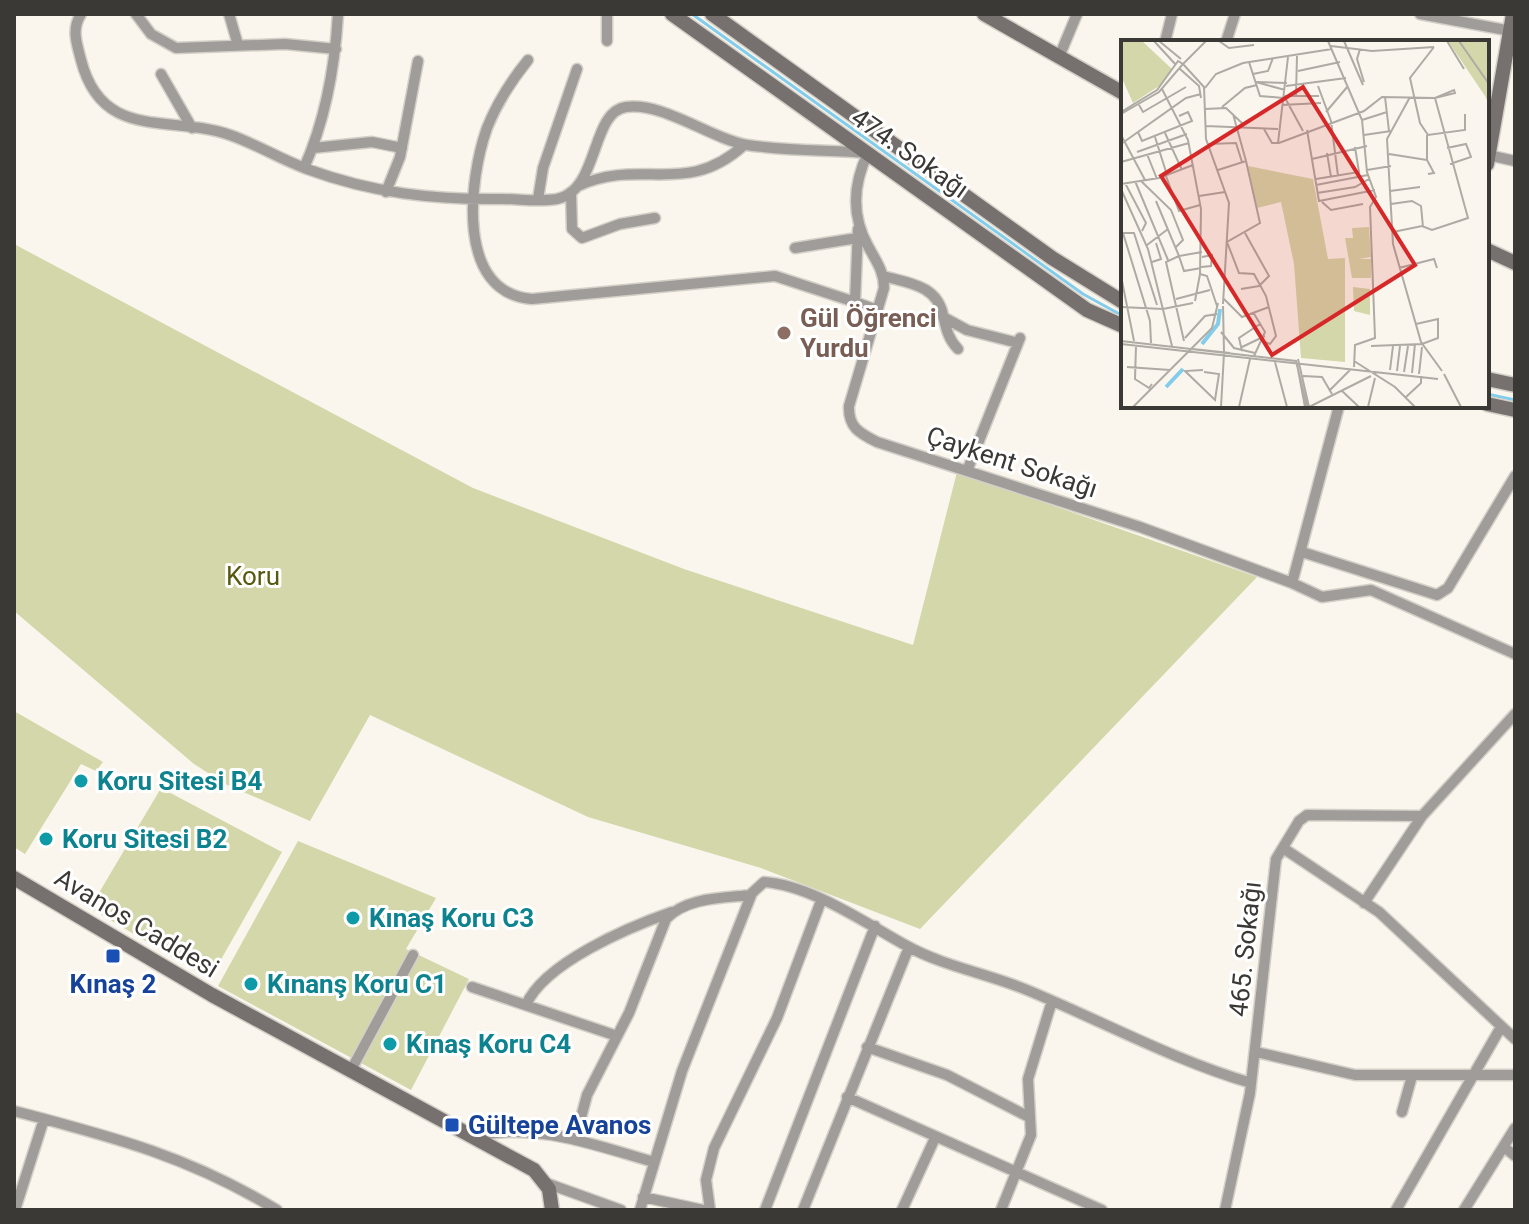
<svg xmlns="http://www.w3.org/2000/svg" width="1529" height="1224" font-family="Roboto,sans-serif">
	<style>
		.green { fill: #d3d7aa }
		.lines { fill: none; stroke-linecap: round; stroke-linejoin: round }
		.stream { stroke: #83cdec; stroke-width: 3 }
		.street-casing { stroke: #d4d0c8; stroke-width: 13 }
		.secondary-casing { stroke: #d4d0c8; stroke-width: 17 }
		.street { stroke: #9f9c9a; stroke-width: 10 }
		.secondary { stroke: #76716e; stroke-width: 14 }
		.education-dot { fill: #8d6e63; stroke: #fff; stroke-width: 3 }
		.culture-dot { fill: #0f9aa8; stroke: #fff; stroke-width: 3 }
		.transit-dot { fill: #1a4fb4; stroke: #fff; stroke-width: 3 }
		.labels { text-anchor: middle; stroke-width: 6; stroke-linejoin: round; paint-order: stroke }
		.street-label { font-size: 26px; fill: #3b3936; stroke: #fff }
		.education-label { font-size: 26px; font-weight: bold; fill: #785e54; stroke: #fff; text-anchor: start }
		.park-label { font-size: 26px; fill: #57590e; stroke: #fff }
		.culture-label { font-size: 26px; font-weight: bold; fill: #0d838f; stroke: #fff; text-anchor: start }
		.transit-label { font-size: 26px; font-weight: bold; fill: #164399; stroke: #fff }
		.inset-river { fill: none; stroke: #83cdec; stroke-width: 4 }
		.inset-road { fill: none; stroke: #aeaaa4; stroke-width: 2 }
		.view { fill: #d62828; fill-opacity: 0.15; stroke: #d62828; stroke-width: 4 }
		.inset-edge { fill: none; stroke: #3b3936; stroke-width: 4 }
	</style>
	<rect width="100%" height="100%" fill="#faf6ed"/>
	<path class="green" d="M14,244L473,488L684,569L913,645L957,472L1257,577L920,929L761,868L588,817L370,715L310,821L225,784L194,764L14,611Z
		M14,711L103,762L96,771L81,764L25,854L14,847Z
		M161,788L282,852L210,979L90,908Z
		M298,841L436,898L406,949L469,979L411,1090L218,986Z"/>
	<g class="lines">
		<path class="stream" d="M692,14L1083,294L1123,316
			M1487,394L1515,400"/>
		<defs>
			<path id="street" d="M81,14C71,30 77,44 81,60C102,142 170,114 230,135C256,144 280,159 307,169C372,193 434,200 503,199C520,199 540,202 557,199C600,190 590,112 626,107C664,102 711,139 747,145C786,151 828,150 868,153C853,184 851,215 868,246C876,261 884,271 884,288L849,406C848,427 859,433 877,442L1140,527L1292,583L1339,406
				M136,14L151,34L176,48L285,44L336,49
				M229,14L238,45
				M607,14V41
				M1420,14L1511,31
				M1165,42L1172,14
				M1226,42L1235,14
				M1059,57L1077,14
				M528,60C511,81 497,103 487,128C469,179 455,293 532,299L775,276L855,302
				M161,74L192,128
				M313,148L372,142L402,148
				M1488,155L1515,161
				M304,168C325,121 335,65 338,14
				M578,186C641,157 686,198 744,145
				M386,192L400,157L418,61
				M571,192L572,229L582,238L620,224L655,218
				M538,199L543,168L577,69
				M858,229L855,302L877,310
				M795,248L857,238
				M883,276C908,283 937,285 943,315C946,328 948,339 958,349
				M943,317L967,330L1018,343
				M967,471L1020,338
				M1302,552L1437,595L1448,588L1515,476
				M1292,583L1322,597L1371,590L1515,654
				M1283,848L1379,912L1515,1039
				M1364,903L1422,816L1515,714
				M472,987L617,1036
				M526,1005C544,963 629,927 672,912
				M867,1047L947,1075L1029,1117
				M1256,1052L1355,1075H1515
				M350,1072L413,955
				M847,1097L1102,1210
				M14,1111C113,1137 188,1156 277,1210
				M1402,1112L1412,1076
				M474,1137C534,1121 597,1146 654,1162
				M575,1140L587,1095L629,1013L666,919C686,897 724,898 751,895
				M1504,1147L1515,1156
				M546,1183L621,1210
				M643,1197L703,1210
				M15,1210L44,1119
				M640,1210L682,1071L752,893L764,882C811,885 867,924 907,946C943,966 989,974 1027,990C1102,1021 1173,1060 1251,1083
				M710,1210L706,1180L714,1148L777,1018L821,901
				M765,1210L875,926
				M803,1210L909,947
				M902,1210L935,1138
				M1001,1210L1031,1135L1028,1079L1052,1001
				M1225,1210L1250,1093L1276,859L1299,821L1307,815L1422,816
				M1396,1210L1501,1027
				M1464,1210L1515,1128"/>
			<path id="secondary" d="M672,14L1087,310L1123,326
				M712,14L1052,258L1123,302
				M984,14L1123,93
				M1487,164L1513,14
				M1487,250L1515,263
				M1487,379L1515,385
				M1487,404L1515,410
				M14,878L212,995L534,1170L549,1189L552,1210"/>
		</defs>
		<use href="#street" class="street-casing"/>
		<use href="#secondary" class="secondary-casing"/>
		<use href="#street" class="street"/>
		<use href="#secondary" class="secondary"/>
	</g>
	<circle class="education-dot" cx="784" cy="333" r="8"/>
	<g class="culture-dot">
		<circle cx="81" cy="781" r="8"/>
		<circle cx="46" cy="839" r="8"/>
		<circle cx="353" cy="918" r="8"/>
		<circle cx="251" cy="984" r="8"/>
		<circle cx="390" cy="1044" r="8"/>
	</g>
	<g class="transit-dot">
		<rect x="105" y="948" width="16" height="16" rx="4"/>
		<rect x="444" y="1117" width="16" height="16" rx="4"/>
	</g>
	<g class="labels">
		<g class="street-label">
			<text transform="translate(910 153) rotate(35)" y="9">474. Sokağı</text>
			<text transform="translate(1012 462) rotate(18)" y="9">Çaykent Sokağı</text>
			<text transform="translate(137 923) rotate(31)" y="9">Avanos Caddesi</text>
			<text transform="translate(1245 949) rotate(-84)" y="9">465. Sokağı</text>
		</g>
		<g class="education-label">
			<text x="800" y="327">Gül Öğrenci<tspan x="800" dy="30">Yurdu</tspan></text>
		</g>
		<g class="park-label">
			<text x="253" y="585">Koru</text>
		</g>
		<g class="culture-label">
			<text x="97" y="790">Koru Sitesi B4</text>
			<text x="62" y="848">Koru Sitesi B2</text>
			<text x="369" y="927">Kınaş Koru C3</text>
			<text x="267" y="993">Kınanş Koru C1</text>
			<text x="406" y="1053">Kınaş Koru C4</text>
		</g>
		<g class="transit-label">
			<text x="113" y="993">Kınaş 2</text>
			<text x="468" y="1134" text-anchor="start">Gültepe Avanos</text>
		</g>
	</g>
	<g transform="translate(1121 40)">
		<rect width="368" height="368" fill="#faf6ed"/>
		<path d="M0,1H21L51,29L38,46L12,63L0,36ZM327,1H368V64L364,56ZM127,126L192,139L207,219L224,218V322L180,318L173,224L160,162L136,168ZM248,187L250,217L238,219H250V238H231L224,198H232L231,188ZM232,247L249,249V275L233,271Z" fill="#d3d7aa"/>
		<path class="inset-river" d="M81,304L97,284L99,269M45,347L62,329"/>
		<path class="inset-road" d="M33,1L55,25M38,1L60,19M85,1L62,24L83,47L85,99L108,163L102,264M98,1L108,8L133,5M207,1L241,80L246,132L255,157L249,167L254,298L234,305L233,327M223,1L242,45M326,1L343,29M338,1L368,44M210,6L251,11L313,7M313,7L289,38L299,83L307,95L344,90V74M239,9L236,19L243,42M128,22L139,56L162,58M59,29L78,46L80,58M177,31L219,22M132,34L147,31L152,18M135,42L164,50M136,42L166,43M165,46L225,38M197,46L210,81M84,48L95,34L122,23L211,9M41,49L67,100L80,169L79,234L86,236L96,266M175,55L176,16M163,56L182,91M164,56H198M264,57L268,91M289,57L266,99L272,204L300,302L321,331M18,65L22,72L65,47M161,65L200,63M101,67L124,48L136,45M84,69L105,68L123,85M0,72L36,50L57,21L62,24L38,52L0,74M205,72L227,46M112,74L125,121M241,80L266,72M210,81L217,136M85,86L157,89M143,89L151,103H158L243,71L261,57L314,58L334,53L333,50L314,58M186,90L198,161L254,150M17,92L21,101L71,81L67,72L58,76M44,93L61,130M0,95L24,140M243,95L270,91M306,95V120L313,133L307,134M34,97L46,135M157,103L167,17M0,104L65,58L80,54M87,104L115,103L121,122M326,108L345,104L350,117L329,124M16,112L66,94M206,113L210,137M26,114L36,139M268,114L306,120M191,119L246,106M0,122L68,103M97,130L125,121L139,183L106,202L118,233L133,234L145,256L155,296L149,304L141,301M246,130L270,126M45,136L58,171L79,165M195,139L238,132L234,107M14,141L47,220M20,141L50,170L62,200L54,208M4,143L25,183L21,191M0,144L38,138L72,125M195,145L247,135M0,149L27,209L51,306M269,151L299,147M196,153L234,147L248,139M78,156L104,152M35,161L58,216L45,222L63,301M201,162L210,170L242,164M270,164L291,161L300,166L302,187M272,192L301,186L311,190L347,178L314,58M2,193L29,281L30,303M2,193H13L36,265M26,205L47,189M31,222L40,219L35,203M80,227L90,226L91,215L81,217M80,228L63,231L58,216L81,212M278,228L313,219L316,228M0,236L13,301M120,249L138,246L148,236L124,193M55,259L89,250M103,259L121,277L148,267M74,261L79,234M102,266L103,312M0,267L42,269L72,263M132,272L144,292L133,316M100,292L113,308L134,313M64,298L84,276L96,274M0,301L175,321L186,367M0,304L317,339M15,306L14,339L28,348L31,344M250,306L301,304L317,298V279L295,284M121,307L144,296M72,309L109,313M121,311L118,298L139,284M177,319L188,367L250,336M233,321L274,347L294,367M154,322L166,367M176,324L184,367M6,327L49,330M82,330L64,331L94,360L98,334L83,332M269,330L272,306M276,331L279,306M283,332L287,306M291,333L294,304M298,334L301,307M323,334L340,367M182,336L201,337L211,354M220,350L238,367M208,351L230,329M285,357L300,343V336M12,367L91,288L97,263M100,367L103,313M118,367L129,319M247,367L254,338"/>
		<path class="view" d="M182,47L294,225L151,315L40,136Z"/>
		<rect width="368" height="368" class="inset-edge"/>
	</g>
	<rect width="1529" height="1224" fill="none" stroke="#3b3936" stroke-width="32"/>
</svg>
